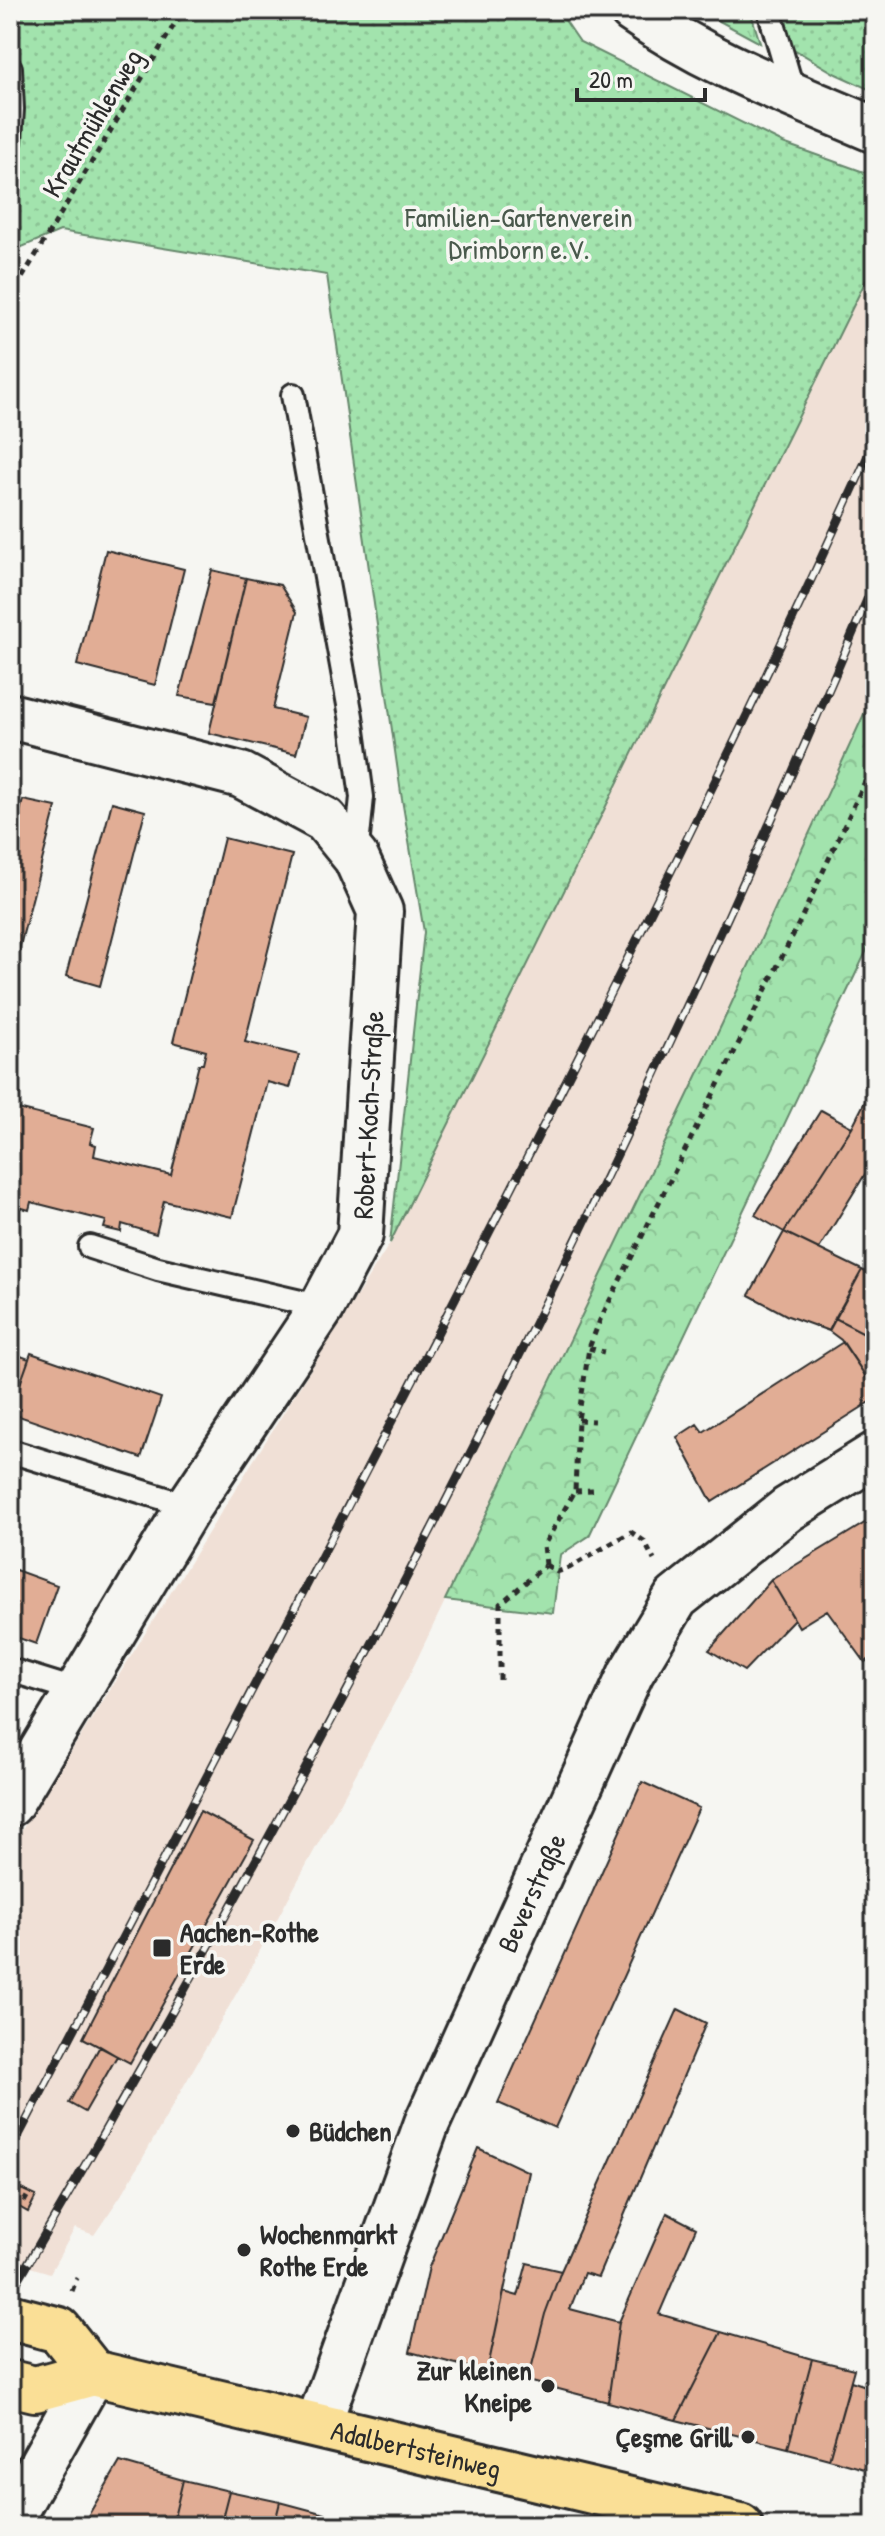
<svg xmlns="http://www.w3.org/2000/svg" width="885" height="2536" font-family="'Patrick Hand',sans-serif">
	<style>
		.built { fill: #f0e0d6 }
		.grass { fill: url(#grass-dots); stroke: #66876c; stroke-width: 2 }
		.forest { fill: url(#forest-crowns); stroke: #66876c; stroke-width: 2 }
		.park { fill: url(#park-tufts); stroke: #66876c; stroke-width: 2 }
		.building { fill: #e1ad95; stroke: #2b2b2b; stroke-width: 2 }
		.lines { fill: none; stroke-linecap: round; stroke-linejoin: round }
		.lane-casing { stroke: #2b2b2b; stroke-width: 28 }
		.street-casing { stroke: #2b2b2b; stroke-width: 50 }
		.primary-casing { stroke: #2b2b2b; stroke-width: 50 }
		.path { stroke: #2b2b2b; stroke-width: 5; stroke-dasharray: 6 6; stroke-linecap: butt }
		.lane { stroke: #f6f6f2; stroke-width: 22 }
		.street { stroke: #f6f6f2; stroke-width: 44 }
		.primary { stroke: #fadf96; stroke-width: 44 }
		.rail-casing { stroke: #2b2b2b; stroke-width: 9 }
		.rail { stroke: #f6f6f2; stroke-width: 6; stroke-dasharray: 18; stroke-linecap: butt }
		.poi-dot { fill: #2b2b2b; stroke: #f6f6f2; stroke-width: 3 }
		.labels { text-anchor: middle; stroke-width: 7; stroke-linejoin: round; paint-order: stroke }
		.street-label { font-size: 28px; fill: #2b2b2b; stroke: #f6f6f2 }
		.park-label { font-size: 28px; fill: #49594c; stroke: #f6f6f2 }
		.poi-label { font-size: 28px; font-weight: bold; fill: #2b2b2b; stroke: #f6f6f2; text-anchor: start }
	</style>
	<defs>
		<pattern id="grass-dots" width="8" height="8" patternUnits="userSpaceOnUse" patternTransform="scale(2)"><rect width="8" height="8" fill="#a2e3ad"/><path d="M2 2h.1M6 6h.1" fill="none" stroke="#8cc395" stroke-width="1.8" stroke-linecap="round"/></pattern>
		<pattern id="forest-crowns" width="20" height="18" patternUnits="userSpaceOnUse" patternTransform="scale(2)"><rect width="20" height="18" fill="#a2e3ad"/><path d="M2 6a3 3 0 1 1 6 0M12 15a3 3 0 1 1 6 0" fill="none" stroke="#8cc395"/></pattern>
		<pattern id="park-tufts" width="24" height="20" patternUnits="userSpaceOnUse" patternTransform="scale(2)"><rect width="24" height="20" fill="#a2e3ad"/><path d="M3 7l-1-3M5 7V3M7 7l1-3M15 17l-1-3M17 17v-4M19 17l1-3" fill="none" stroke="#8cc395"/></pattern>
	</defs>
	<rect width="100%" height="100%" fill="#f6f6f2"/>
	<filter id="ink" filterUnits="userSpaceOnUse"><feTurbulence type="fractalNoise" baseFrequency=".0125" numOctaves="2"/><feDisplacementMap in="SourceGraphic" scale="16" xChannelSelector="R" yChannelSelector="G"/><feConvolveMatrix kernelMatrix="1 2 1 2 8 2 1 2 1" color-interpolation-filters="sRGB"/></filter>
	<g filter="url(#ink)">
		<path class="built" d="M875,262V690L722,1024L408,1678L239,1989L124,2191L94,2235L75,2228L50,2273L10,2261V1849L390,1243Z"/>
		<path class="grass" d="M10,10H558L580,42L783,143L875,176V262L390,1243L424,932L401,793L327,275L60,231L10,252Z
			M780,10H875V92L836,74L792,48Z"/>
		<path class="forest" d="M875,690V933L589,1536L560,1555L553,1613L445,1600L722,1024Z"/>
		<path class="park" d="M699,10H750L760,43Z"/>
		<path class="building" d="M106,550L184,569L155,685L77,665Z
			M212,570L246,578L216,702L179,696Z
			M246,578L280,585L297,612L273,709L306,717L296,754L209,733Z
			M23,800L56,807L15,965L10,964V848Z
			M112,802L145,811L100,986L66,976Z
			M224,838L292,855L245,1042L299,1055L290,1088L267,1082L232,1217L164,1201L156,1234L122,1224L121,1232L104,1228L106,1221L31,1202L29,1210L12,1205L14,1198L10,1197V1107L94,1128L90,1143L96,1145L94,1156L171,1175L199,1064H203L206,1051L173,1042Z
			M875,1082V1158L819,1249L784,1232L852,1127Z
			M821,1110L852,1127L784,1232L755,1215Z
			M784,1232L862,1270L829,1331L788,1316L749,1295Z
			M862,1270L875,1277V1323L866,1334L835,1318Z
			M835,1318L866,1334L875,1323V1390L841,1340L829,1331Z
			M843,1342L875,1390V1399L712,1502L677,1437L697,1424L703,1432Z
			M10,1352L29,1359L10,1412Z
			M31,1353L161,1398L141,1458L10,1413Z
			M873,1518L875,1656L865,1662L827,1610L799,1627L771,1580Z
			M10,1568L57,1585L36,1644L10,1635Z
			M771,1580L794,1619L744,1671L709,1650Z
			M642,1782L699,1808L555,2128L498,2103Z
			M200,1811L254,1840L130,2063L83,2038Z
			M678,2009L706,2023L598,2277L584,2273L570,2309L619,2322L608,2402L528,2381L545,2314L561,2271Z
			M100,2046L117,2056L85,2112L69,2103Z
			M478,2148L529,2172L487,2372L410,2352L429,2267Z
			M21,2189L36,2196L28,2212L14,2204Z
			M667,2213L696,2228L659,2314L721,2332L676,2420L608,2402L619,2322Z
			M527,2263L561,2271L545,2314L528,2381L487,2372L504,2292L518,2296Z
			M721,2332L812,2359L788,2448L676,2420Z
			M812,2359L854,2369L829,2459L788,2448Z
			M851,2381L875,2389V2472L829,2459Z
			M120,2462L183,2480L172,2526H82Z
			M183,2480L229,2491L220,2526H172Z
			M229,2491L280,2502L274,2526H220Z
			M280,2502L340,2518L339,2526H274Z"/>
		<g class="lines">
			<defs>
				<path id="lane" d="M769,10L794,95
					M10,68L12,109L10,141
					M293,395L351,716L362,797L356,857
					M90,1247L158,1269L322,1307
					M10,1451L189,1506
					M10,1670L78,1691"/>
				<g id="street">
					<path d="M632,10C707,63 792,94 875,130"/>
					<path d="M10,716L241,775L325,820L356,858L380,911L360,1235L322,1307L189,1506L10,1804"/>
					<path id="s1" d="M318,2425L427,2123L631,1673L676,1598L788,1509L875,1455"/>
					<path d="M10,2520L93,2373"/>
				</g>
				<g id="primary">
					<path d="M10,2317L59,2330L93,2373"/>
					<path id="s2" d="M10,2383L35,2389L93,2373L740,2526"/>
				</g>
			</defs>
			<use href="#lane" class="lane-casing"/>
			<use href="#street" class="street-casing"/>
			<use href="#primary" class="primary-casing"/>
			<path class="path" d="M10,298L183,10
				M589,1348L604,1352
				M578,1420L594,1421
				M575,1491L593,1490
				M546,1565L544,1545L575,1491L578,1420L589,1348L600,1320L799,923L875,760
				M546,1565L557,1572L569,1568L631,1532L644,1541L654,1560
				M500,1680V1604L546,1565
				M24,2202L29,2193
				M72,2291L77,2278"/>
			<use href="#lane" class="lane"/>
			<use href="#street" class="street"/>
			<use href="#primary" class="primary"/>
			<defs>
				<path id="rail" d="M10,2152C183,1822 357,1492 526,1160C647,922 766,683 875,440
					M10,2294C335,1742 626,1171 875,581"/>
			</defs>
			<use href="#rail" class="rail-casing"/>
			<use href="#rail" class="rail"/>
		</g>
	</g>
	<g class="poi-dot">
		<rect x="152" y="1938" width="20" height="20" rx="4"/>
		<circle cx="293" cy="2131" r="8"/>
		<circle cx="244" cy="2250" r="8"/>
		<circle cx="548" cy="2386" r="8"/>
		<circle cx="748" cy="2437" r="8"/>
	</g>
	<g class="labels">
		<g class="street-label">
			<text transform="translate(92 123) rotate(-59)" y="10">Krautmühlenweg</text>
			<text transform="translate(368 1115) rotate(-87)" y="10">Robert-Koch-Straße</text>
			<text dy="10" stroke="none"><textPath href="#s1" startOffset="574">Beverstraße</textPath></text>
			<text dy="10" stroke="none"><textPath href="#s2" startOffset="418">Adalbertsteinweg</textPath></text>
		</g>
		<g class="park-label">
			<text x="519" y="227">Familien-Gartenverein<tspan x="519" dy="32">Drimborn e.V.</tspan></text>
		</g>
		<g class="poi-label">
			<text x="180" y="1942">Aachen-Rothe<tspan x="180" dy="32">Erde</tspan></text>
			<text x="309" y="2141">Büdchen</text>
			<text x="260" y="2244">Wochenmarkt<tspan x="260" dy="32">Rothe Erde</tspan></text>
			<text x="532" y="2380" text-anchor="end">Zur kleinen<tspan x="532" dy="32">Kneipe</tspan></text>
			<text x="732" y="2447" text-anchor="end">Çeşme Grill</text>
		</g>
	</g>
	<rect width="885" height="2536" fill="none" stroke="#f6f6f2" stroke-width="40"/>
	<rect x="20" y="20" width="845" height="2496" fill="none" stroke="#2b2b2b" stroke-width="3" filter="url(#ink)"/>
	<path d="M577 88v12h128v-12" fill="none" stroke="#2b2b2b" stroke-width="4"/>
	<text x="589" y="88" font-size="24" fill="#2b2b2b" stroke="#f6f6f2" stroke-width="6" paint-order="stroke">20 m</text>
</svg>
